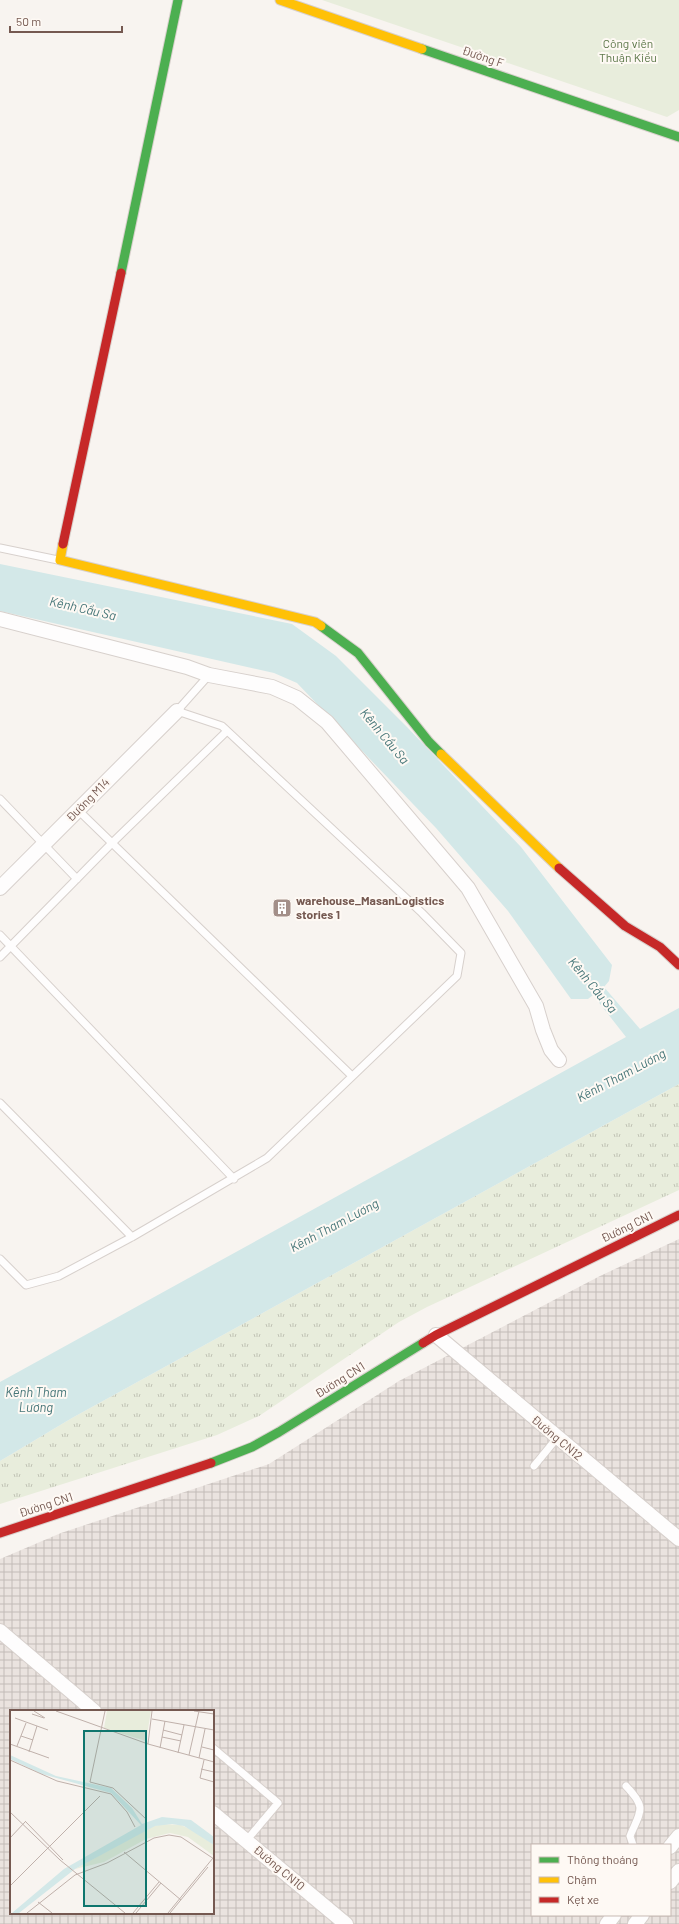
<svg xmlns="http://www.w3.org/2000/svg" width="679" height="1924" font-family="Barlow,sans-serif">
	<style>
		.industrial { fill: url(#industrial-grid); fill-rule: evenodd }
		.grass { fill: url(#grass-tufts) }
		.park { fill: #e8eddc }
		.water { fill: #d3e8e8 }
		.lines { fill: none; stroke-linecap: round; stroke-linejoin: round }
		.lane-casing { stroke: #d7d0cc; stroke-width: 9 }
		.street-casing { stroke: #d7d0cc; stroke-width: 16 }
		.fast-casing { stroke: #d8d0cc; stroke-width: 11 }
		.slow-casing { stroke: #d8d0cc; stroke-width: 11 }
		.jam-casing { stroke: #d8d0cc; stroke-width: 11 }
		.lane { stroke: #fefdfd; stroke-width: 7 }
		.street { stroke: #fefdfd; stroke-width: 14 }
		.fast { stroke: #4caf50; stroke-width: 9 }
		.slow { stroke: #ffc107; stroke-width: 9 }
		.jam { stroke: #c62828; stroke-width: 9 }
		.labels { text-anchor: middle; stroke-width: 4; stroke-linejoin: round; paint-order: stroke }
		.park-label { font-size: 12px; fill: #5e794b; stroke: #fef9f4 }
		.street-label { font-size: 12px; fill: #755951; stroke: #fef9f4 }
		.poi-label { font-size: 12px; font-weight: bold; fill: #755951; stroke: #fef9f4; text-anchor: start }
		.water-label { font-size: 13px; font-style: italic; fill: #467678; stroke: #fef9f4 }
		.inset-road { fill: none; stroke: #c0b1ab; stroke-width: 1 }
		.view { fill: #0f766e; fill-opacity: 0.15; stroke: #0f766e; stroke-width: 2 }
		.inset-edge { fill: none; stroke: #755951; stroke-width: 2 }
	</style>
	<defs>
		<pattern id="industrial-grid" width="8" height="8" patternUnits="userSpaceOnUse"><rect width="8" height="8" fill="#eae3df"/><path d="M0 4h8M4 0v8" fill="none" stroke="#c2bbb7"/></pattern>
		<pattern id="grass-tufts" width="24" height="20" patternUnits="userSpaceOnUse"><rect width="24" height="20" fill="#e8eddc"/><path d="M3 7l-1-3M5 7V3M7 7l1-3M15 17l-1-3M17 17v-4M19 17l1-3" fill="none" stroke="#c1c3b5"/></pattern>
	</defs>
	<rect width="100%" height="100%" fill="#f8f4f0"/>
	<path class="industrial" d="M679,1239V1924H0V1559L61,1533L269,1464L399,1381L600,1276ZM11,1711H213V1913H11ZM532,1845H670V1915H532Z"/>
	<path class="grass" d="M679,1084V1190L427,1307L399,1322L259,1416L217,1435L0,1504V1461L72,1418Z"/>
	<path class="park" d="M322,0H679V110L667,117Z"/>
	<path class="water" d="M0,564L292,624L336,656L407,727L521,847L612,965L609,981L604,987L640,1029L679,1008V1084L72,1418L0,1461V1382L626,1037L593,995L588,999H571L508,911L436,828L297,683L274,673L0,611Z"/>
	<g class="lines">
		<defs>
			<path id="lane" d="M0,548L58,560
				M0,799L77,879
				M78,810L352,1076
				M0,935L234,1179
				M0,957L112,843L227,731
				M0,1103L132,1237
				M0,1259L26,1285L59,1276L132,1237L267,1158L457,976L461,953L422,913L222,726L177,711L209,675
				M534,1466L557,1438
				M213,1748L278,1803L246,1841
				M626,1786C647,1808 641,1810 630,1836L633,1845"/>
			<path id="street" d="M0,619L187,667L209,675L272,687L297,698L327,722L468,888L536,1006L543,1030L551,1050L559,1060
				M0,888L177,711
				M436,1335L679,1539
				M0,1631L94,1711
				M213,1813L346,1924
				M670,1847L679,1836
				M670,1882L679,1871
				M607,1924L614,1915
				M635,1924L642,1915"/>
			<path id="fast" d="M422,49L679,137
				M121,273L178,0
				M321,626L358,653L429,742L441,754
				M211,1463L252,1447L279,1432L423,1343"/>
			<path id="slow" d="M280,0L422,49
				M63,544L60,560L315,622L321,626
				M441,754L559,868"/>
			<path id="jam" d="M63,544L121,273
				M559,868L625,926L660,947L679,965
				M423,1343L436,1335L679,1215
				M0,1533L211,1463"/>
		</defs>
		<use href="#lane" class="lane-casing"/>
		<use href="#street" class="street-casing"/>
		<use href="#fast" class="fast-casing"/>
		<use href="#slow" class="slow-casing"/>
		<use href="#jam" class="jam-casing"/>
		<use href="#lane" class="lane"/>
		<use href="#street" class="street"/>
		<use href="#fast" class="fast"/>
		<use href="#slow" class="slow"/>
		<use href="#jam" class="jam"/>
	</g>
	<defs>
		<symbol id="building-square" viewBox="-11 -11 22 22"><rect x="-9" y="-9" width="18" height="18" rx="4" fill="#a38f89" stroke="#fef9f4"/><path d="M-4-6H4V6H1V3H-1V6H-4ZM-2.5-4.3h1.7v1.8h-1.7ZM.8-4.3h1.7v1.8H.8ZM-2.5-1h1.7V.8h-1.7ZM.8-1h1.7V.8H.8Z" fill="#fff"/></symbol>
	</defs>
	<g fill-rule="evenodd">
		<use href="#building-square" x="271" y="897" width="22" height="22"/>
	</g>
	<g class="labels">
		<g class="park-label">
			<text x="628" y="48">Công viên<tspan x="628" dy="14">Thuận Kiều</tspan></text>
		</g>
		<g class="street-label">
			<text transform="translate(483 57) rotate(19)" y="4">Đường F</text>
			<text transform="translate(88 800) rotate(-45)" y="4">Đường M14</text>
			<text transform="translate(627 1227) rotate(-26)" y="4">Đường CN1</text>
			<text transform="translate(340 1380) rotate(-32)" y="4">Đường CN1</text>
			<text transform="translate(557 1438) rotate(40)" y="4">Đường CN12</text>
			<text transform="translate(46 1505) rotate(-18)" y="4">Đường CN1</text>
			<text transform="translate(279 1868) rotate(40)" y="4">Đường CN10</text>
		</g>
		<g class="poi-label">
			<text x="296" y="905">warehouse_MasanLogistics<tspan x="296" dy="14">stories 1</tspan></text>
		</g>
		<g class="water-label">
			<text transform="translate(83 608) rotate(13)" y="5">Kênh Cầu Sa</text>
			<text transform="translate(385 736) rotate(50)" y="5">Kênh Cầu Sa</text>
			<text transform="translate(593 985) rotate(50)" y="5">Kênh Cầu Sa</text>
			<text transform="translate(621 1075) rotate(-28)" y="5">Kênh Tham Lương</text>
			<text transform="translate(334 1225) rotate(-28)" y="5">Kênh Tham Lương</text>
			<text x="36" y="1397">Kênh Tham<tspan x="36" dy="15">Lương</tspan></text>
		</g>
	</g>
	<g transform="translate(10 1710)">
		<rect width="204" height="204" fill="#f8f4f0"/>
		<path d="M152,114L171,115L186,122L204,135V146L178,127L160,123L136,129L94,152L65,159L140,117Z" fill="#e8eddc"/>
		<path d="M97,1H141L136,31L94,18Z" fill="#e8eddc"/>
		<path d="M0,45L46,66L101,78L122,98L132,114L152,107L181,110L204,127V135L174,116L162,114L145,116L65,159L9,203H2L54,159L131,115L101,83L32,64L0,49Z" fill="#d3e8e8"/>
		<path class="inset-road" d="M24,1L35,8M46,1L138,34L204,52M95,1L80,72L103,78L136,109M184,1L204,4M22,4L34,8M5,8L38,20M142,9L204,20M153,20L172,25M11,26L23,30M152,27L171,31M0,34L39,48M138,34L142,1M7,36L16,13M192,37L204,40M150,38L155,11M19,42L27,16M168,43L174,15M179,45L189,1M189,48L195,19M0,50L47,71L101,84L117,102L125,117M194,50L190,68L204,72M191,59L204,62M0,102L50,150L115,203M15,111L53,150M0,128L15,112M114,142L171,190M0,176L90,86M28,192L42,203M17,203L65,165L97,153L144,128L159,125L171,127L204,149M123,203L149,172M126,203L151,173M158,203L203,148M160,203L198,157"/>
		<path class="view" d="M74,21H136V196H74Z"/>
		<rect width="204" height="204" class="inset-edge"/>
	</g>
	<rect x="531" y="1844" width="140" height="72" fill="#fef9f4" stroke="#c7b9b3"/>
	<rect x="539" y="1857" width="20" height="6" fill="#4caf50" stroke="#c7b9b3"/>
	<text x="567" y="1864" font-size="12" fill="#755951">Thông thoáng</text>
	<rect x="539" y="1877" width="20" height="6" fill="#ffc107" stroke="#c7b9b3"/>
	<text x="567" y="1884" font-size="12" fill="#755951">Chậm</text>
	<rect x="539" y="1897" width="20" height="6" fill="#c62828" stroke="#c7b9b3"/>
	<text x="567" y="1904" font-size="12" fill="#755951">Kẹt xe</text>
	<path d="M10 26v6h112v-6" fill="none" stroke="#755951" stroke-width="2"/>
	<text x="16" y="26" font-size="12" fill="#755951" stroke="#fef9f4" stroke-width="3" paint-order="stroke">50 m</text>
</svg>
